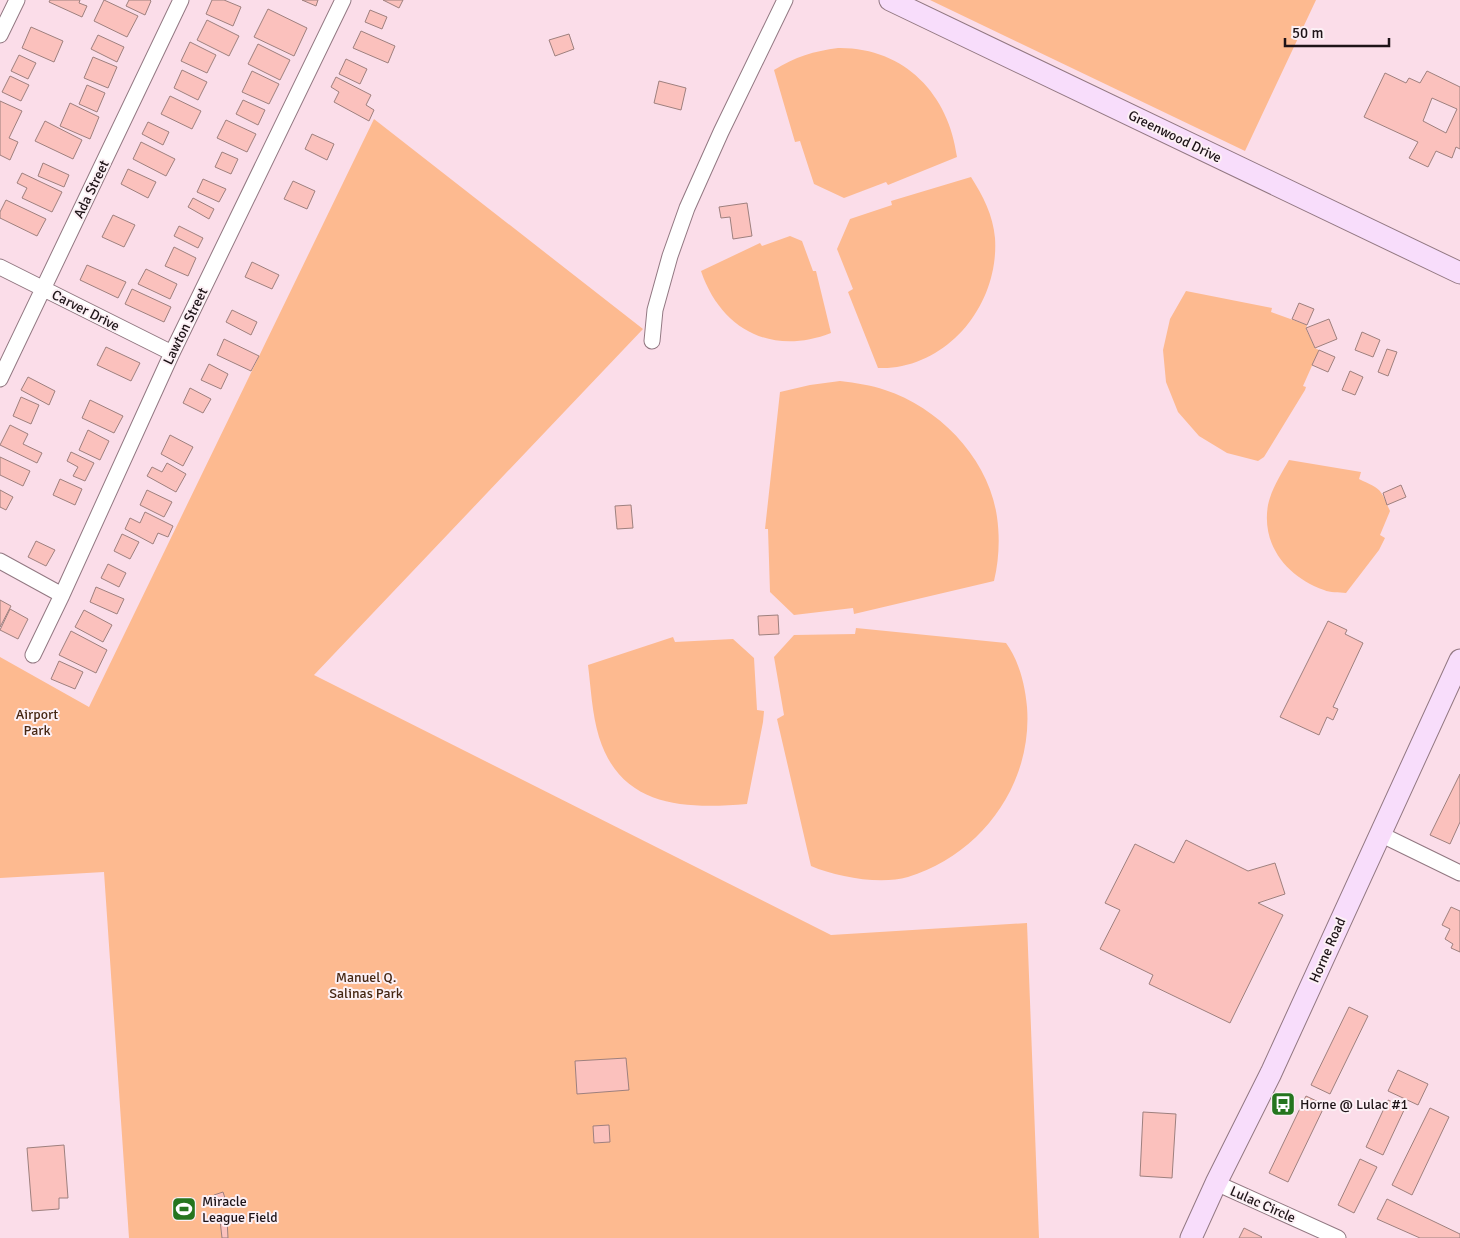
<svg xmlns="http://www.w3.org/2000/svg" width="1460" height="1238" font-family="Signika,sans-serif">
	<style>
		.green { fill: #fdba90 }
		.building { fill: #fbc1bd; stroke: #9e807e; fill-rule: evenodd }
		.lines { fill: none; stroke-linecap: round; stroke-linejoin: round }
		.street-casing { stroke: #927882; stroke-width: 17 }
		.secondary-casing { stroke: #927882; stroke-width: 23 }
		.street { stroke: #fff; stroke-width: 15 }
		.secondary { stroke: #f8ddfb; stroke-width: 21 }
		.labels { text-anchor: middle; stroke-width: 4; stroke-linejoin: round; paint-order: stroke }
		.street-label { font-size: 14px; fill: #1e1418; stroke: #fcf0f5 }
		.park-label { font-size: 14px; fill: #462713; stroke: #fcf0f5 }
		.poi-label { font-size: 14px; fill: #1e1418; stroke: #fcf0f5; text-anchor: start }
	</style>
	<rect width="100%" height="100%" fill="#fbdde9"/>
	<path class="green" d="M930,0H1316L1245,151Z
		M838,48C904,47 949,94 957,157L888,185L886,182L844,198L814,184L800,141L795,142L774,70C795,57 814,51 838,48Z
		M374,119L643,329L314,675L831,935L1027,923L1039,1238H129L104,872L0,878V657L89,707Z
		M971,177C983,196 993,215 995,238C999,297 958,357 897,367C891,368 884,368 878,368L848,292L853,289L837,249L850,219L892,205L891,201Z
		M790,236L802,241L813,271H816L831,333C772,356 721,330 701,271L760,243L762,246Z
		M1186,291L1272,308L1271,312L1307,325L1306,329L1315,348L1319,350L1303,386L1306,387L1305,390L1264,457L1258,461L1227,453L1199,436L1178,412L1166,382L1163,350L1170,319Z
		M840,381C856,383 871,385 885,390C940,408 989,459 997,517C1000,538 999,560 994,581L854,614L853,608L794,615L770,592L768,529H765L780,392L810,385Z
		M1289,460L1361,472L1359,479C1382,490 1380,488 1390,511L1380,535L1385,538L1379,550L1346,593C1339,592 1330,593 1324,590C1287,577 1261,545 1268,505C1271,490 1281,474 1289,460Z
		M856,628L1006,643C1019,661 1025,684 1027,707C1033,784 981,855 908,877C880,885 837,877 811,866L777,719L784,715L774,657L794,635L855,634Z
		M673,637L675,642L733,639L754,658L757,710L764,711L763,722L747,804C685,809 621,808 599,737C592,714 591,689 588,665Z"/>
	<path class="building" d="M50,0H80L79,3L87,6L82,17L49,2Z
		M104,0L138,16L127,37L94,21Z
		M129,0H150L151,1L145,15L126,6Z
		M212,0H224L241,7L233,26L206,14Z
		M302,0H318L316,6Z
		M383,0H403L399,8Z
		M268,9L307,28L294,56L254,37Z
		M370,10L387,17L382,29L365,22Z
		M207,20L239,36L229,56L197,40Z
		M31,27L63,41L54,62L22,48Z
		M361,31L395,46L388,63L353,48Z
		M569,34L574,49L555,56L549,40Z
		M98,35L124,47L117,62L91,49Z
		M190,42L216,55L207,73L181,61Z
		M258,44L290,60L280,80L248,64Z
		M19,55L36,63L28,79L11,71Z
		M93,57L117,67L108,88L84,78Z
		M346,59L367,69L360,84L339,74Z
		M182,70L207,82L198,100L174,88Z
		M252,71L279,84L269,104L242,92Z
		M1427,71L1460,87V149L1456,147L1452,158L1436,151L1428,167L1409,158L1418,142L1364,117L1385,73L1406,83L1409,78L1420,83ZM1432,98L1457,109L1446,133L1423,121Z
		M10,76L29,85L21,101L2,92Z
		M336,77L371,95L366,105L374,110L369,121L334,102L339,92L331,87Z
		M659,81L686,88L681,110L654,103Z
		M87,85L105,93L97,112L79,104Z
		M170,96L201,111L192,129L161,114Z
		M243,100L265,110L258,125L236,114Z
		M0,101L22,111L9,138L18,142L10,160L0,155Z
		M70,103L99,117L90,139L60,126Z
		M226,120L256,134L247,152L217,138Z
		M45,121L82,140L73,159L35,141Z
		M148,122L169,132L163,145L142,134Z
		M312,134L334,144L327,160L305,149Z
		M141,142L175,159L166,176L133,159Z
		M222,152L238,159L231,174L215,167Z
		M43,163L69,175L64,187L38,176Z
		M128,169L156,182L148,198L121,184Z
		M22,173L62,192L52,212L22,198L27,188L17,183Z
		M203,179L226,189L219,202L197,192Z
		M293,181L315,191L307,209L284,199Z
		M193,198L214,209L209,219L188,207Z
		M6,200L46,219L37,236L0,218V212Z
		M747,203L752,236L733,239L730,217L721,218L719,207Z
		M113,215L135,225L124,247L102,237Z
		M179,226L203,238L198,248L174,236Z
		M174,247L196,258L188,276L165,266Z
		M252,262L279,275L272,289L245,277Z
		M87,265L126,282L118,298L80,280Z
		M146,269L177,284L170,299L138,284Z
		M132,289L171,307L164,322L125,304Z
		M1299,303L1314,309L1307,325L1292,319Z
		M232,310L257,322L251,335L226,322Z
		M1329,319L1337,339L1315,348L1306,328Z
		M1362,332L1380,340L1373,357L1355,350Z
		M224,339L259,356L251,371L217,355Z
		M106,347L140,363L131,381L97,365Z
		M1387,349L1397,352L1388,376L1378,372Z
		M1319,350L1335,357L1328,372L1312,365Z
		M209,364L228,374L221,389L201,380Z
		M1350,371L1363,377L1355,395L1342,390Z
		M28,377L55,391L49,405L21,390Z
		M190,388L211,399L203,413L183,403Z
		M21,397L39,405L31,424L13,416Z
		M90,400L123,416L114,433L82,418Z
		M10,425L28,434L23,444L42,453L37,463L0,445Z
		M88,430L109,441L100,460L79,450Z
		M170,435L193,447L183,466L161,454Z
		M71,452L94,463L85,481L73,476L78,467L67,461Z
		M0,457L30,471L23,486L0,475Z
		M167,463L186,474L176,492L147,476L152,467L162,472Z
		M60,479L82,489L75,505L53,495Z
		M1401,485L1406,497L1387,505L1383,493Z
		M0,490L13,497L6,510L0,507Z
		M147,490L172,502L164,517L140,505Z
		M631,505L633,528L617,529L615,506Z
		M145,512L173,526L168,537L158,533L153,544L125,529L130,518L140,523Z
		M122,534L139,542L130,559L114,551Z
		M36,541L55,550L46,566L28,557Z
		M108,564L126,573L119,587L101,578Z
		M96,587L124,599L117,614L90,602Z
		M0,600L11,606L0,627Z
		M10,609L28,619L18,639L0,630Z
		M84,610L112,625L103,642L75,627Z
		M778,615L779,634L759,635L758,616Z
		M1328,621L1347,630L1345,634L1363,643L1333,707L1338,709L1333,720L1327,717L1319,735L1280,717Z
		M71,631L107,650L96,673L59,655Z
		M59,661L83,672L75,689L51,679Z
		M1460,774V822L1450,844L1430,835Z
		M1186,840L1248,871L1275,863L1285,894L1258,903L1283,915L1230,1023L1149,984L1153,975L1100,949L1120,910L1105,903L1135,844L1174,863Z
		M1451,907L1460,911V952L1451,948L1453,944L1445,939L1450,929L1442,925Z
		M1349,1007L1368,1016L1330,1094L1311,1085Z
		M626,1058L629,1090L577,1094L575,1061Z
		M1398,1070L1428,1084L1418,1105L1388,1091Z
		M1306,1096L1325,1105L1288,1182L1269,1173Z
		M1388,1100L1405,1108L1383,1155L1366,1147Z
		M1430,1108L1449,1117L1412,1195L1392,1185Z
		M1143,1112L1176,1114L1172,1178L1140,1176Z
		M609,1125L610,1142L594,1143L593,1126Z
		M64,1145L68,1198H59V1209L32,1211L27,1148Z
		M1360,1159L1377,1167L1354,1213L1338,1205Z
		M223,1192L227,1204L218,1207L214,1195Z
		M1387,1199L1460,1234V1238H1420L1377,1219Z
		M227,1219L228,1238H222L220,1220Z
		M1244,1228L1262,1237L1261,1238H1239Z"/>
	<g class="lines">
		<defs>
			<path id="street" d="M0,35L17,0
				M0,267L172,353
				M652,341L655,310L670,256L687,208L721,132L785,0
				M0,379L181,0
				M0,561L62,595
				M33,655L62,595L172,353L343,0
				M1380,834L1460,873
				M1216,1183L1338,1238"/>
			<path id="secondary" d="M890,0L1460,273
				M1191,1238L1216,1183L1271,1073L1460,660"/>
		</defs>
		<use href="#street" class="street-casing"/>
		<use href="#secondary" class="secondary-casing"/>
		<use href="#street" class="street"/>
		<use href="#secondary" class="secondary"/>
	</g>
	<defs>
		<symbol id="bus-square" viewBox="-11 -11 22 22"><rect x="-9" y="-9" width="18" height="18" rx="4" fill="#25751e" stroke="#fcf0f5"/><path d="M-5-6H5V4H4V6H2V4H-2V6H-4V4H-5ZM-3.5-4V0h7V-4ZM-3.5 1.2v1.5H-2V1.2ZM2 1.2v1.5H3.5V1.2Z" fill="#fff"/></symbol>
		<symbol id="stadium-square" viewBox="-11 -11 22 22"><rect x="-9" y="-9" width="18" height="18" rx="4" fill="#25751e" stroke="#fcf0f5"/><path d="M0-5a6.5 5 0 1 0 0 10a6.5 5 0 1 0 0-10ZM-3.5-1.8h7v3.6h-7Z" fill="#fff"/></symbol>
	</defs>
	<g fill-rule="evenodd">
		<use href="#bus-square" x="1269" y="1090" width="28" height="28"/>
		<use href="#stadium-square" x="170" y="1195" width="28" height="28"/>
	</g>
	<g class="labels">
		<g class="street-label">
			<text transform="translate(1175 136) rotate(26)" y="5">Greenwood Drive</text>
			<text transform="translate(91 189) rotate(-64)" y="5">Ada Street</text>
			<text transform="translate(86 310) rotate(27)" y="5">Carver Drive</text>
			<text transform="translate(185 326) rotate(-64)" y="5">Lawton Street</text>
			<text transform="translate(1327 950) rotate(-66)" y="5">Horne Road</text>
			<text transform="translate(1263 1204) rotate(24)" y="5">Lulac Circle</text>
		</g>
		<g class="park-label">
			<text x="37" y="719">Airport<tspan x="37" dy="16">Park</tspan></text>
			<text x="366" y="982">Manuel Q.<tspan x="366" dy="16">Salinas Park</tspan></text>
		</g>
		<g class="poi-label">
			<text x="1300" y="1109">Horne @ Lulac #1</text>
			<text x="202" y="1206">Miracle<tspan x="202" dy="16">League Field</tspan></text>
		</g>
	</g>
	<path d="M1285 38v8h104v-8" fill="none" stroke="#1e1418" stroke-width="2.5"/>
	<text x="1292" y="38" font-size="15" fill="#1e1418" stroke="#fcf0f5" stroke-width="4" paint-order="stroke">50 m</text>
</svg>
